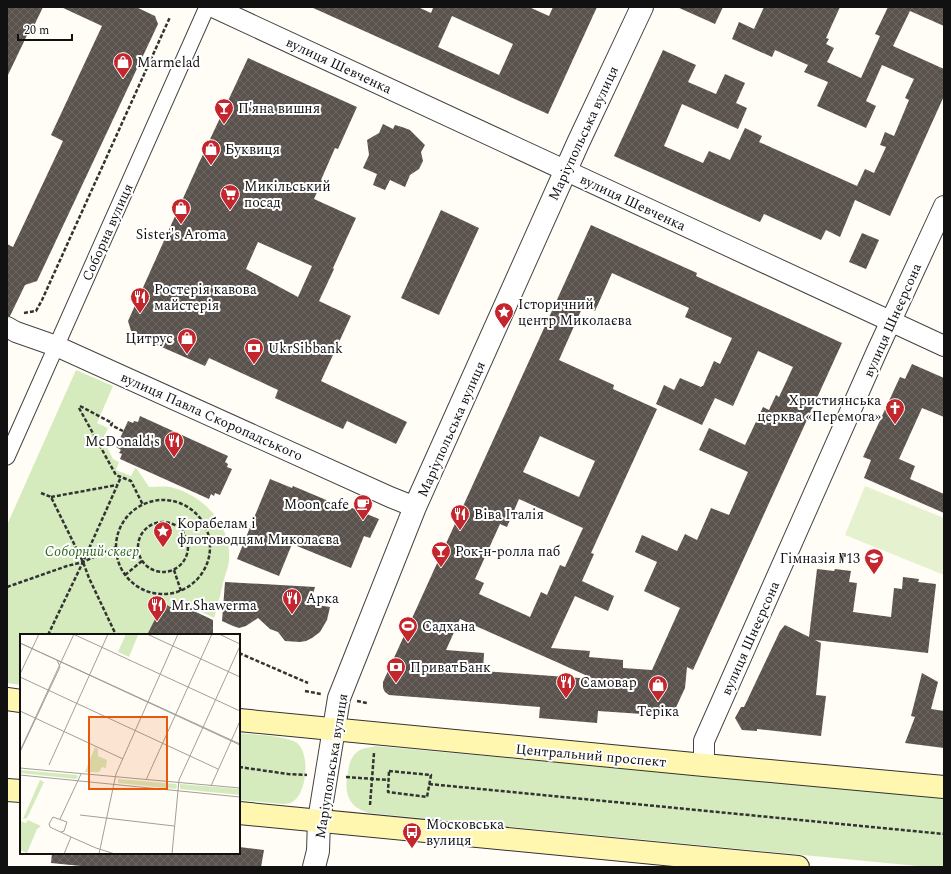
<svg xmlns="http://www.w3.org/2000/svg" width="951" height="874" font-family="Spectral,serif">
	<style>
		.grass { fill: #d5ebbd }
		.pitch { fill: #e6f2cf }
		.building { fill: url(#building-cross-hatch); fill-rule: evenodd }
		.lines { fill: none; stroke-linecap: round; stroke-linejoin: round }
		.pedestrian-casing { stroke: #444; stroke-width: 17 }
		.minor-casing { stroke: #444; stroke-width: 22 }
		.tertiary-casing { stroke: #444; stroke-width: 24 }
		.secondary-casing { stroke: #333; stroke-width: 24 }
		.path { stroke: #333; stroke-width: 2.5; stroke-dasharray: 4 2; stroke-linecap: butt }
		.pedestrian { stroke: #fff; stroke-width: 15 }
		.minor { stroke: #fff; stroke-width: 20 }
		.tertiary { stroke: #fff; stroke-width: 22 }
		.secondary { stroke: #fff6b0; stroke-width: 22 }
		.labels { text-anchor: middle; stroke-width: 4; stroke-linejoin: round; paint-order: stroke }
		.poi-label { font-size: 14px; fill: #111; stroke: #fff; text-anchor: start }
		.street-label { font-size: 14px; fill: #111; stroke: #fff }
		.park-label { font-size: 14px; font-style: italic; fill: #2f6b1f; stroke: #fff }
		.inset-road { fill: none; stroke: #a09f9a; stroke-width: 1 }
		.view { fill: #e8590c; fill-opacity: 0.15; stroke: #e8590c; stroke-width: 2 }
		.inset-edge { fill: none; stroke: #111; stroke-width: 2 }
	</style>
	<defs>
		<pattern id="building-cross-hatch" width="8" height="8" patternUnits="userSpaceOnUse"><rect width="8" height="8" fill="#5a524d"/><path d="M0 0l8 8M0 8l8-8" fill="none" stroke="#6d6662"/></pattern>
	</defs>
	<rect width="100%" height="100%" fill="#fffdf5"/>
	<path class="grass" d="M76,370L113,386L97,423L108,428L103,439L113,459L119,462L116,470L131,476L135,468L137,469L149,487C156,487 163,486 170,487C202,494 232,525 229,559C229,565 226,573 224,579C221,592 218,605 214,618L182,602L180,605L175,603L173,606L171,607L163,603L147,635H21V685L7,683V525Z
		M239,733C253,735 286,735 297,743C310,753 307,790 295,800C291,803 288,804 283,804L239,800Z
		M375,746L944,798V867H928L369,813C347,807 344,792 348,772C349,764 351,757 357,752C361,748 369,748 375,746Z"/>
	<path class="pitch" d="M865,486L944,518V575L845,535Z"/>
	<path class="building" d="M7,7H43L32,30L30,29L7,77Z
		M61,7H136L155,16L158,24L37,281L25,285L10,316H7V244L13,247L63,141L51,135L102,26Z
		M311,7H418L431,13L433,8L431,7H529L549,16L553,7H597L548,114ZM452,16L513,44L499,75L438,47Z
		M677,7H723L715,24Z
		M764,7H840L826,38L829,39L826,44L834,48L827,62L861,78L880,36L875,34L888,7H944V26L910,11L893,46L944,69V96L890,216L855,200L840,237L826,230L821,240L764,214L760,222L614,156L663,50L696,65L688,82L716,94L725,74L745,83L736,103L747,108L738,129L682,104L664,146L703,163L709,151L730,160L745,128L762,136L759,142L857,186L865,169L874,173L886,147L880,145L885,132L894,136L909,100L905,98L914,79L882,65L866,101L876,106L866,128L817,106L828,82L804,72L808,65L775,50L772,57L732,39L739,22L754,29Z
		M248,58L357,107L338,149L335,148L321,180L322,181L314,199L356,218L333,268L334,269L319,301L351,316L321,381L407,422L396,444L347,421L343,429L275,398L278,390L209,358L205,366L132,334L128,321L198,165ZM258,242L312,266L298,297L246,269Z
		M383,124L393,129L395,125L402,127L410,130L425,145L421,152L423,161L419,169L410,175L405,187L390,180L385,190L373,185L377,174L363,168L369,155L367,140L379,133Z
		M441,210L479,228L439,315L401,298Z
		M591,225L697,273L696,276L842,343L693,670L687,667L685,688L672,716L598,711L597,723L539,718L540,707L389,695L385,692L383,688V682ZM612,273L689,308L685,317L732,338L720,364L714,361L703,386H702L701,387L680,378L674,390L664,385L656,404L702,425L715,398L733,406L758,351L793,367L779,397L776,395L769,410L763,407L745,445L709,428L699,450L748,472L729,515L711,508L697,540L685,534L677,551L642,535L635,552L657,562L644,591L680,608L652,670L623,668V660L589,657L590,651L551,648L575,596L608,611L614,596L582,581L594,554L591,553L657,409L613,389L614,385L559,360L583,306L595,311ZM540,436L595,461L579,497L523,472ZM519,499L583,528L565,567L560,565L547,595L541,592L530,617L479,594L484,583L475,579L500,524L507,527ZM460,619L561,664L594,679L483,671L484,653L446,650Z
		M862,233L879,240L866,269L849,262Z
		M912,364L944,378V417L922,408L899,459L915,466L910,479L944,494V513L864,478L871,460L863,457L900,377L905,379Z
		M140,416L228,456L225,462L228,464L227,467L232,469L220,495L215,493L214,496L211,494L209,499L120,459L122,454L119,453L121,450L116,447L128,421L133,423L134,421L138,422Z
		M270,479L292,488L293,486L350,510L352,508L379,519L370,538L364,536L351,568L292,544L279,576L237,559Z
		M817,569L834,571L835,569L851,571L849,582L857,583L853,612L891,617L894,588L902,589L903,577L919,579L918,582L936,584L928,653L815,640L821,643L816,695L826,696L821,736L757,729V731L742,730L735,718L741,707H744L780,631L785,625L809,637Z
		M225,582L315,587L310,604L330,607L327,620L320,632L312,638L306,641L300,642L285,641L278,632L270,629L258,618L246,626L239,628L233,626L222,621Z
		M163,603L178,611L181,605L213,620V635H147Z
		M922,673L938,682L931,709L944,711V748L905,743L915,717L911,716Z
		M239,847L264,850L261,867H91L51,863L52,853H239Z"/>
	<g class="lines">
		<defs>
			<path id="pedestrian" d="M7,457L207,7"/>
			<path id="minor" d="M213,7L944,346
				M7,327L16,332L56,346L390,497L415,507
				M704,765V741L877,351L944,206"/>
			<path id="tertiary" d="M314,867L318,851L319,820L339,698L415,507L578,143L642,7"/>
			<path id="secondary" d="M7,699L21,701
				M239,720L704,765L944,787
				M7,790L21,791
				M239,813L798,867"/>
		</defs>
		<use href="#pedestrian" class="pedestrian-casing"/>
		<use href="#minor" class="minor-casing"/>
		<use href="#tertiary" class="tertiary-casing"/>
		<use href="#secondary" class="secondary-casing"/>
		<path class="path" d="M24,313L36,311L42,300L170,17
			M80,406L112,423L111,425L123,431
			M79,408L116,475L131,481L143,505
			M41,493L51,497L83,562L89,578L116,635
			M51,497L117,485
			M116 547a47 47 0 1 1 94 0a47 47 0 1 1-94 0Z
			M138 547a25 25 0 1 1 50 0a25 25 0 1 1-50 0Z
			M174,570L181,591
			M125,575L142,561
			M7,587L67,566L83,562L116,547
			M48,635L83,562L121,477
			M239,653L308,683
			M305,691L321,694
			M357,701L367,703
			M239,767L288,774L307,775
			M389,771L431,775L427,797L388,792Z
			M346,777L388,780
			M429,784L944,834
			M370,805L374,753"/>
		<use href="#pedestrian" class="pedestrian"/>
		<use href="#minor" class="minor"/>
		<use href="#tertiary" class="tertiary"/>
		<use href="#secondary" class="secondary"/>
	</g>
	<defs>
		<symbol id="shop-pin" viewBox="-11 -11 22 30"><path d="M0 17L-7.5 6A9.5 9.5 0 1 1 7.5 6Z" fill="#c4262e" stroke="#fff"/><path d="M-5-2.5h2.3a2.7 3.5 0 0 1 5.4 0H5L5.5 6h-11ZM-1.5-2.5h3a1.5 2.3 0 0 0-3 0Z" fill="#fff"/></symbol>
		<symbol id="bar-pin" viewBox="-11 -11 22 30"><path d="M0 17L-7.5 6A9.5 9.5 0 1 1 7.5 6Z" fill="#c4262e" stroke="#fff"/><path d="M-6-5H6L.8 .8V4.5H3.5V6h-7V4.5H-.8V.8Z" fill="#fff"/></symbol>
		<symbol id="supermarket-pin" viewBox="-11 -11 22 30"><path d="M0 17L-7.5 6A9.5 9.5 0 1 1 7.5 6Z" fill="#c4262e" stroke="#fff"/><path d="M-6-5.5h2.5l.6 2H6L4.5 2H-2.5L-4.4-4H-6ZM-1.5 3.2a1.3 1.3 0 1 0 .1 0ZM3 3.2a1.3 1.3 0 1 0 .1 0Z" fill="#fff"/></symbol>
		<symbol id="restaurant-pin" viewBox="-11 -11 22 30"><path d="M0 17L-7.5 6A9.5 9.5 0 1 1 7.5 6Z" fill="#c4262e" stroke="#fff"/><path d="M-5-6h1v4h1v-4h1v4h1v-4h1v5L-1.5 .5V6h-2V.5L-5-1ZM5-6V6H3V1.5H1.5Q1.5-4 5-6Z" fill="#fff"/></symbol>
		<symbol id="sight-pin" viewBox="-11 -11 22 30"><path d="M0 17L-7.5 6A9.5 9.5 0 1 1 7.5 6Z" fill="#c4262e" stroke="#fff"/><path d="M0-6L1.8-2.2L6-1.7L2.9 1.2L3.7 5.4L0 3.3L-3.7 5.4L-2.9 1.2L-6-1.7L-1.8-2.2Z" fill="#fff"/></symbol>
		<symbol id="bank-pin" viewBox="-11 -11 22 30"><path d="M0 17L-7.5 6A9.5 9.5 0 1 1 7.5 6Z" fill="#c4262e" stroke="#fff"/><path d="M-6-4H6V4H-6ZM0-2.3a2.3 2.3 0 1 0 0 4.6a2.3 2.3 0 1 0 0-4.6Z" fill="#fff"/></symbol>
		<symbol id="church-pin" viewBox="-11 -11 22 30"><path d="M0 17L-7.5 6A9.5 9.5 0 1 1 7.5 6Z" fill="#c4262e" stroke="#fff"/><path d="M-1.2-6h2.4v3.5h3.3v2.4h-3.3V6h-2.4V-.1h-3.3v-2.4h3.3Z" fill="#fff"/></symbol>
		<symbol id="cafe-pin" viewBox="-11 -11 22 30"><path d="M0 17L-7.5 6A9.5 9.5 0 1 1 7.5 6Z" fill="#c4262e" stroke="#fff"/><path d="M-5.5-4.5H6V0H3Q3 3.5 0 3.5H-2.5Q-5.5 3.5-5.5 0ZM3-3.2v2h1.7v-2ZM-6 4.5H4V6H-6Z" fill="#fff"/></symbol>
		<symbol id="school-pin" viewBox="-11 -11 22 30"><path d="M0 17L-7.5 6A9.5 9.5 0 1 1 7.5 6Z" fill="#c4262e" stroke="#fff"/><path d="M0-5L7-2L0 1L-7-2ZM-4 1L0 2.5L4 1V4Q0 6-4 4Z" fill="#fff"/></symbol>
		<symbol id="stadium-pin" viewBox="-11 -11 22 30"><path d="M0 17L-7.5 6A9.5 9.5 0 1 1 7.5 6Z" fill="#c4262e" stroke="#fff"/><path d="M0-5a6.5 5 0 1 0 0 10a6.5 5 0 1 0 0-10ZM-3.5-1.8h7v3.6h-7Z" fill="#fff"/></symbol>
		<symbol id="bus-pin" viewBox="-11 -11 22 30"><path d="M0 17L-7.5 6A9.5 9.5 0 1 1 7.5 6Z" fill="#c4262e" stroke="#fff"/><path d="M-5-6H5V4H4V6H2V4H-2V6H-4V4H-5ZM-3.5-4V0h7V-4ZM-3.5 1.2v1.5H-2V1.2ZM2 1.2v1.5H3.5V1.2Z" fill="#fff"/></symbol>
	</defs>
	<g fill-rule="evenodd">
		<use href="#shop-pin" x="112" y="51" width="22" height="30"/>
		<use href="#bar-pin" x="213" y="97" width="22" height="30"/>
		<use href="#shop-pin" x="200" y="138" width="22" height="30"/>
		<use href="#supermarket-pin" x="219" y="183" width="22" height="30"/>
		<use href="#shop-pin" x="170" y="197" width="22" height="30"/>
		<use href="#restaurant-pin" x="129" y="286" width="22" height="30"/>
		<use href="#sight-pin" x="493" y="301" width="22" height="30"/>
		<use href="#shop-pin" x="176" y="327" width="22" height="30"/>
		<use href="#bank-pin" x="243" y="337" width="22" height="30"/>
		<use href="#church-pin" x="884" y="397" width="22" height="30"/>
		<use href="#restaurant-pin" x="163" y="430" width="22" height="30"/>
		<use href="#cafe-pin" x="352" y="493" width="22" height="30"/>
		<use href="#restaurant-pin" x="449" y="503" width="22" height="30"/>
		<use href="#sight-pin" x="152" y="520" width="22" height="30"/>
		<use href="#bar-pin" x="430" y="540" width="22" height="30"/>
		<use href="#school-pin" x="863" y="547" width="22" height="30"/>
		<use href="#restaurant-pin" x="281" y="587" width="22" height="30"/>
		<use href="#restaurant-pin" x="146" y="594" width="22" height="30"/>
		<use href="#stadium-pin" x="397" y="615" width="22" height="30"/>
		<use href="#bank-pin" x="385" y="656" width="22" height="30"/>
		<use href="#restaurant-pin" x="555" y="671" width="22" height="30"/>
		<use href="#shop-pin" x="647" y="674" width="22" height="30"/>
		<use href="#bus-pin" x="401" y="821" width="22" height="30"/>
	</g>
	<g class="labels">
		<g class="poi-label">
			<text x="137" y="67">Marmelad</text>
			<text x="238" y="113">П'яна вишня</text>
			<text x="225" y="154">Буквиця</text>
			<text x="244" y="191">Микільський<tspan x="244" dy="16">посад</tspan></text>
			<text x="181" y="239" text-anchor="middle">Sister's Aroma</text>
			<text x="154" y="294">Ростерія кавова<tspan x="154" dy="16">майстерія</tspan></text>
			<text x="518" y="309">Історичний<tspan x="518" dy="16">центр Миколаєва</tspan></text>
			<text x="173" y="343" text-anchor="end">Цитрус</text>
			<text x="268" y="353">UkrSibbank</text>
			<text x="881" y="405" text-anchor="end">Християнська<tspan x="881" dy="16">церква «Перемога»</tspan></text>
			<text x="160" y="446" text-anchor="end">McDonald's</text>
			<text x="349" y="509" text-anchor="end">Moon cafe</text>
			<text x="474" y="519">Віва Італія</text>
			<text x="177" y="528">Корабелам і<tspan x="177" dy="16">флотоводцям Миколаєва</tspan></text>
			<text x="455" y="556">Рок-н-ролла паб</text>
			<text x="860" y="563" text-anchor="end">Гімназія №13</text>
			<text x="306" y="603">Арка</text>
			<text x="171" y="610">Mr.Shawerma</text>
			<text x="422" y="631">Садхана</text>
			<text x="410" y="672">ПриватБанк</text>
			<text x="580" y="687">Самовар</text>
			<text x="658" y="716" text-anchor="middle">Теріка</text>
			<text x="426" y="829">Московська<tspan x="426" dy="16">вулиця</tspan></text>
		</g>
		<g class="street-label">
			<text transform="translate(339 65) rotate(25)" y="5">вулиця Шевченка</text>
			<text transform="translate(583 133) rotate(-65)" y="5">Маріупольська вулиця</text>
			<text transform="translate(633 202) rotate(25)" y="5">вулиця Шевченка</text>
			<text transform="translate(107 232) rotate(-66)" y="5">Соборна вулиця</text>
			<text transform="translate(892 320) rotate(-66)" y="5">вулиця Шнеєрсона</text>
			<text transform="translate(212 416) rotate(24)" y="5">вулиця Павла Скоропадського</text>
			<text transform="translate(451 429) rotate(-66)" y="5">Маріупольська вулиця</text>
			<text transform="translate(750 638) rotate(-66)" y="5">вулиця Шнеєрсона</text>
			<text transform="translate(591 755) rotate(5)" y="5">Центральний проспект</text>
			<text transform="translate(331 766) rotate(-81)" y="5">Маріупольська вулиця</text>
		</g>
		<g class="park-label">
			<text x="92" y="556">Соборний сквер</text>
		</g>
	</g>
	<g transform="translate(20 634)">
		<rect width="220" height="220" fill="#fffdf5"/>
		<path d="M106,0L118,1L109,23L98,18ZM75,113L78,115V122L87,126L86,134L82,133L79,138H65ZM0,136L57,141L58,143L56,145L0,139ZM98,145L156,150L157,152L156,155L98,149ZM20,146L24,148L7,184L3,185ZM160,150L220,155V161L160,155ZM8,186L21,192L17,195L7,219L0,216V187L6,189Z" fill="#d5ebbd"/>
		<path class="inset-road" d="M53,0L220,77M127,0L220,43M199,0L220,10M0,9L220,111M0,9L220,110M0,40L19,0M0,43L198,135M0,77L103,125M0,117L54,0M0,118L40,33L37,26M29,131L88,0M0,134L220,154M0,141L220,163M126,146L192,0M191,152L220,87M60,181L154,192M40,185L61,140M41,198L44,197L47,188L33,183L29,190L30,193L32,194L51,203L76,214L95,220M44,220L51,203M79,220L96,140L158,0M152,220L159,146L220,12"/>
		<path class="view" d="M69,83H147V155H69Z"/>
		<rect width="220" height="220" class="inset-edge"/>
	</g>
	<rect width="951" height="874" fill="none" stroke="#111111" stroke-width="16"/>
	<path d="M18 34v6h54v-6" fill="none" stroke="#111111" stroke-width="2"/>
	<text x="24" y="34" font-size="12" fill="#111111" stroke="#ffffff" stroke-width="3" paint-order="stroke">20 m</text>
</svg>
